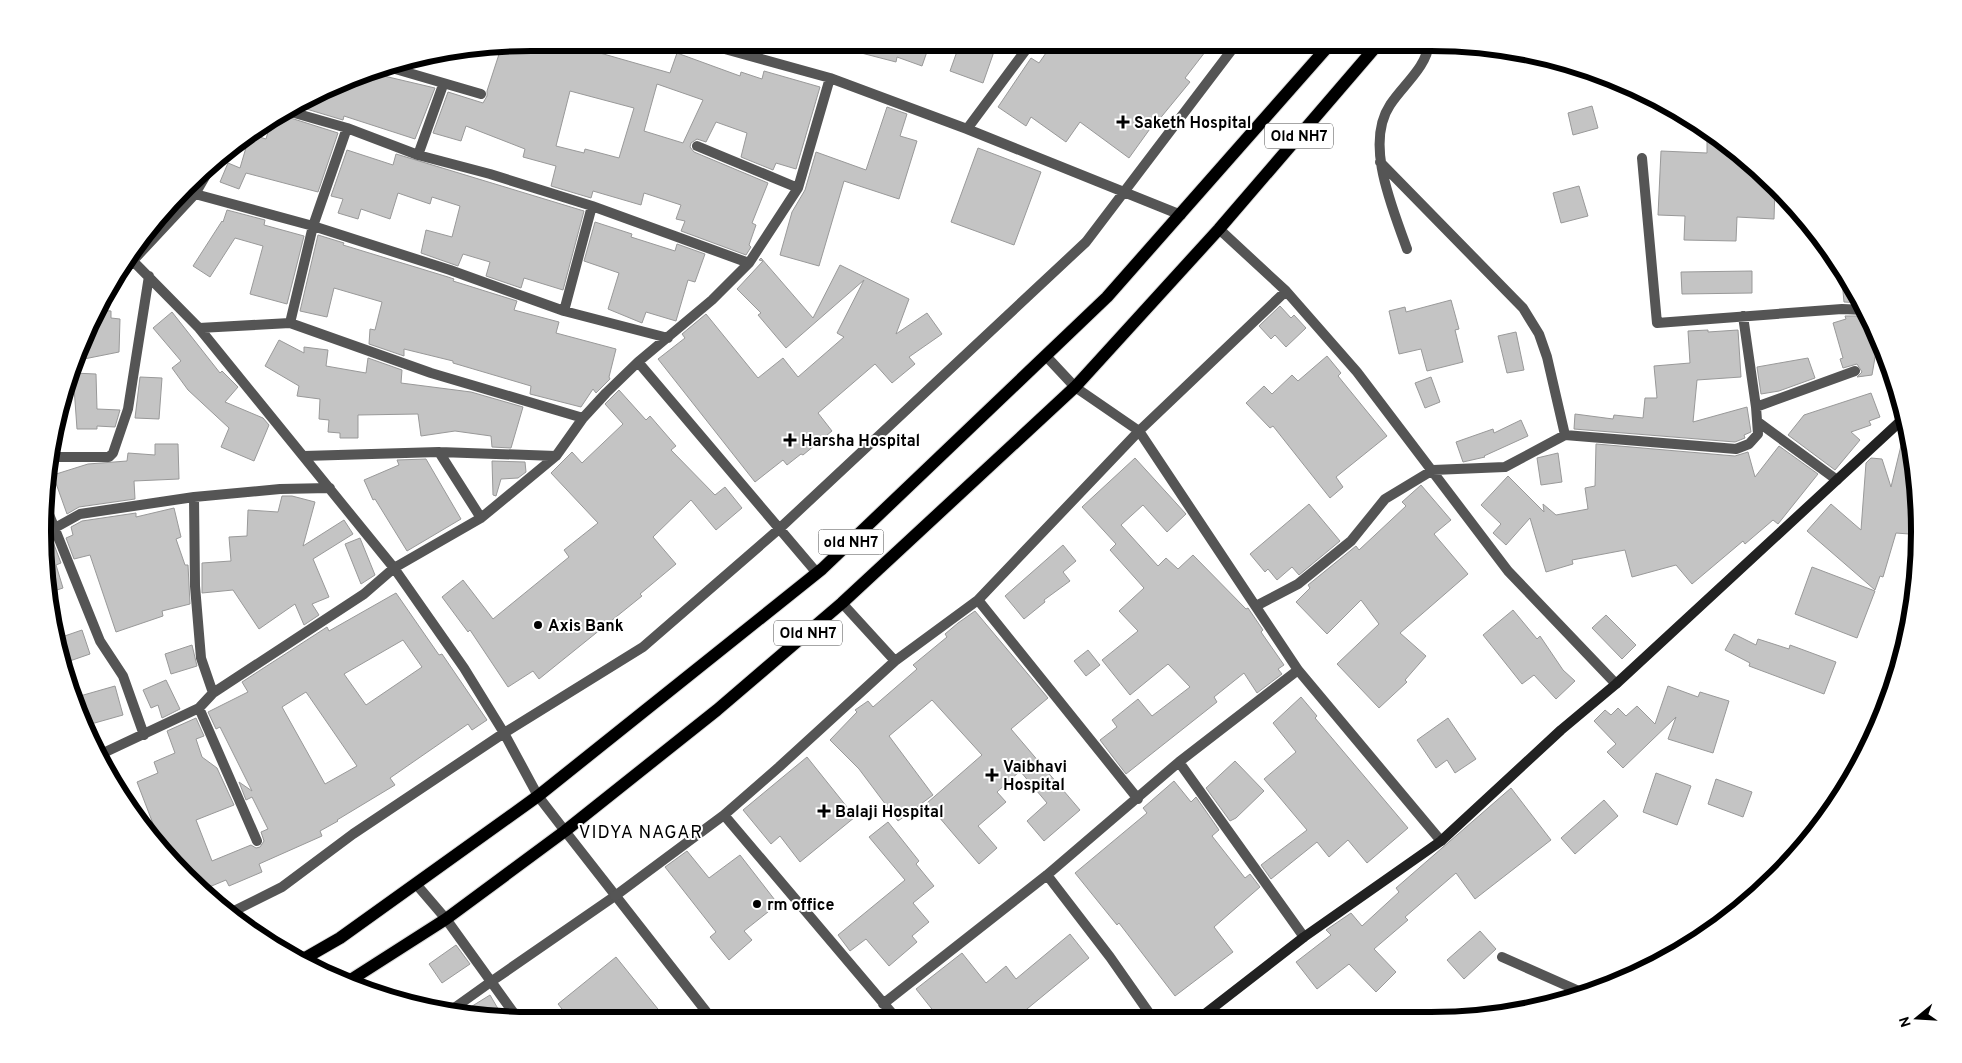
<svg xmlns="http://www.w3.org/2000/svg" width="1962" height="1063" font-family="Overpass,sans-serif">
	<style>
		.building { fill: #c4c4c4; stroke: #999; fill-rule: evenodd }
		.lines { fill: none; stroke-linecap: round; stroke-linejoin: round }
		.primary-casing { stroke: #dbdbdb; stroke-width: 14 }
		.lane { stroke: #555; stroke-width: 10 }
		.street { stroke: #555; stroke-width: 10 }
		.secondary { stroke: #222; stroke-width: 10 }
		.primary { stroke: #000; stroke-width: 12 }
		.poi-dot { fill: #000; stroke: #fff; stroke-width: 2 }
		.labels { text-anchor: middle; stroke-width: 4; stroke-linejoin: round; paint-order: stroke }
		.shield { fill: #fff; stroke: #4c4c4c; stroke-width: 1 }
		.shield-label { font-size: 15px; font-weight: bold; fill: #000 }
		.poi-label { font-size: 16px; font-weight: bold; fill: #000; stroke: #fff; text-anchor: start }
		.neighbourhood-label { font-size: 18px; letter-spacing: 1px; fill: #000; stroke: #fff }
		.rim { fill: none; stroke: #000; stroke-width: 6 }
	</style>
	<rect width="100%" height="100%" fill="#fff"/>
	<path class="building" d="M532,42L565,43L670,73L677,53L740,76L741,72L762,79L764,71L820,87L796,169L776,163L773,170L741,157L747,133L716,122L706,142L697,139L691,143L690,147L694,152L768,183L752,223L756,225L749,245L751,247L746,255L681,231L685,221L676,219L681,205L644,193L641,205L593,191L591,198L551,186L556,166L523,157L525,149L466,126L461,141L433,133L448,92L483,103L487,96V91L502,45ZM657,84L703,100L683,143L644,131ZM570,91L634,108L619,158L585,149L584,153L556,146Z
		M843,43H930L922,66L897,57L896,62L842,48Z
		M960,43H997L983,83L950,71Z
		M1053,43H1212L1185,78L1190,82L1153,127L1152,126L1129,158L1080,122L1066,142L1031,117L1026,126L998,107L1031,58L1039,63Z
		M367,72L435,88L415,139L344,116L343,120L293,105Z
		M1592,106L1598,128L1573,135L1568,113Z
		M887,107L907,114L900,136L917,141L899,199L844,181L819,266L780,255L792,212L805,190L816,152L866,170Z
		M278,114L338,133L318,192L246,173L239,189L220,182L228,163L240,168L250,134L266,139L272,118Z
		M1707,131L1753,164L1775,188L1774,219L1737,217L1736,241L1684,240L1685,216L1658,215L1661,151L1707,153Z
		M978,148L1041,172L1014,245L951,222Z
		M347,150L393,165L396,154L584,211L563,290L524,278L521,288L486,276L490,262L463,254L458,266L421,253L426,230L452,237L460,206L432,197L430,204L398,193L390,219L361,209L358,219L338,213L343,199L331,196Z
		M1579,186L1588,216L1561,223L1553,193Z
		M227,210L265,220L264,225L304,236L287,304L250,294L263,246L235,238L210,277L193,266L222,221L223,222Z
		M595,222L632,234L631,237L675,251L677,244L705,254L695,282L688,280L676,321L646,312L642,323L608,309L619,273L584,261Z
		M318,235L344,243L343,245L448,277L454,279L453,281L517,301L514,310L559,322L556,333L616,349L609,377L610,379L596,393L593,389L581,407L530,394L531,386L453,363V361L404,349V356L369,344L370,329L375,330L382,302L334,288L327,317L300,311Z
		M761,258L813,318L840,265L909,299L896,334L927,313L942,334L909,357L915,364L892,383L875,364L818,413L832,431L803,455L801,454L787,465L783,460L755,482L658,359L685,338L682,334L706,314L758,378L783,358L798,377L844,337L837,333L864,280L786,348L758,315L761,313L737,289L763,261L759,260Z
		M1841,270L1861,303L1844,302Z
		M1752,271V293L1682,294L1681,272Z
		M1451,300L1459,329L1455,330L1463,362L1427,371L1421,349L1399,354L1389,311L1405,307L1406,312Z
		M1280,306L1291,318L1294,315L1306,328L1286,347L1275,335L1271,339L1259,326Z
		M98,310L111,311V318L120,319L119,352L74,361L84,337L91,339L92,321Z
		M172,312L220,373L222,371L238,387L225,402L263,418L269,425L254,461L221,447L229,428L188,390L172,368L181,361L153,328Z
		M1845,316H1869L1878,340L1872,375L1857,377L1862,372L1857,364L1843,368L1840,359L1843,358L1833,323L1846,319Z
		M1708,330V332L1738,330L1741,377L1697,380L1693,422L1747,407L1751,432L1744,435L1745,438L1735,442L1574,429L1575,414L1613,419L1614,415L1643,418L1645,398H1657L1654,366L1690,363L1688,331Z
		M1516,332L1524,370L1507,373L1498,336Z
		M279,340L304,353V347L328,350L326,366L366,373L368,358L402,370L401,383L471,392L523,407L511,448L492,447L491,436L455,431L421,436L418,414L358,415V438H340V433L328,432L329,420L319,419L320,399L297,396L299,386L265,366Z
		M1327,356L1341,373L1338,376L1387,436L1336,477L1343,487L1330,498L1273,426L1270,428L1246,403L1264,386L1272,394L1292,375L1298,381Z
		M1808,358L1815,378L1779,391L1761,394L1757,367Z
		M73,373L96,374L97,409L120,410L115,427L97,426V429H77Z
		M140,377L162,378L159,419L135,418Z
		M1431,377L1440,402L1425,408L1415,383Z
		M619,390L646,420L650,416L676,446L671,450L715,495L725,487L742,508L716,530L691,500L653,537L676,564L640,594L642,596L539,679L533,671L508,687L470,630L468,632L442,597L463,580L493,619L569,557L564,550L598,523L551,473L572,452L582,463L623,424L605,404Z
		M1871,393L1880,417L1869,421L1871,425L1851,432L1860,440L1835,470L1788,435L1804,415Z
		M1521,420L1528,436L1484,456L1485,457L1463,462L1456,442L1493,429L1494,433Z
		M1906,425L1918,499V526L1910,525L1909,534L1896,533L1883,577L1880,576L1875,590L1807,531L1831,504L1861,530L1866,463L1871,458L1882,459L1891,487Z
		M155,444H178L179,479L134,481L135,499L79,507L67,514L53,475L88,464L127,461L128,453L155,455Z
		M1596,444L1735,456L1748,452L1755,477L1779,446L1818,474L1778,524L1773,520L1745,544L1743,541L1692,584L1676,565L1632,577L1625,550L1572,560L1573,564L1546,572L1530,518L1506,545L1493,533L1501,524L1481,505L1508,476L1544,512L1543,504L1556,515L1588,509L1585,488L1595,486Z
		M1558,453L1562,482L1541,485L1537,458Z
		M1135,458L1186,514L1167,532L1143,505L1121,525L1158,566L1166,558L1178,569L1193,555L1246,609L1248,608L1263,630L1261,632L1284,665L1278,669L1282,674L1257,693L1244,673L1214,697L1217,702L1126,774L1100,740L1117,727L1112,720L1138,699L1152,716L1190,687L1168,664L1130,695L1102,660L1138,631L1119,611L1144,588L1110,550L1116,544L1082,507Z
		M426,459L461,519L407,551L375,499L373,500L364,480L399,465L397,460Z
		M492,461L525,462L526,472L518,478L501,479L496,496L493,495Z
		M1421,485L1451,520L1434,534L1468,574L1400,633L1426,656L1405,680L1407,682L1379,708L1337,664L1379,624L1361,600L1327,634L1296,602L1310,588L1308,585L1356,546L1359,550L1406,506L1402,502Z
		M282,496H292L315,502L303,546L344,520L353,534L313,559L329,597L312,604L319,615L304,625L295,604L259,629L233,590L202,593V563L231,561L229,537L247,536L248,510L278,512Z
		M1309,504L1340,541L1299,575L1292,567L1277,580L1268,569L1265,572L1250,554Z
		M174,508L181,537L176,539L185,565H188L190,604L162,611L163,616L116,632L90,555L74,559L66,538L73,535L71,527L82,521L136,513V517Z
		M360,538L375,575L361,584L345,544Z
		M53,542L61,563L56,565L63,588L48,593L44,564V545Z
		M1063,545L1076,561L1063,572L1070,581L1044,600L1045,602L1024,619L1005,596Z
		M1812,567L1875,591L1857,638L1795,614Z
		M396,593L439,655L442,654L487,720L472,730L468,724L390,778L395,785L337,820L338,821L320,831L322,836L259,864L262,872L229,886L226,880L202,890L165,855L137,782L158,773L154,762L175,753L167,731L196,718L204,736L196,739L202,757L217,768L234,805L196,820L212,861L251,845L256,848L260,847L264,841L261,832L268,829L252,797L246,800L239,782L252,791L220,727L216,729L208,712L248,692L242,682L327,627L329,631ZM403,640L422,667L366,705L344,674ZM306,692L357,766L325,784L282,707Z
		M1513,610L1537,639L1540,636L1563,670L1575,681L1556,699L1534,675L1522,684L1483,635Z
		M975,611L1048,698L1011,729L1080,810L1044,841L1027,821L1047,803L1020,771L997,792L1006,802L978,826L997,848L979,864L927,803L982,755L932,700L889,736L933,795L898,821L859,769L830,740L857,712L855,710L868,701L873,707L917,669L913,665L947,637L945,634L958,623Z
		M1606,615L1636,645L1622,659L1592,628Z
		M82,630L90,654L61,664L56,639Z
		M1734,634L1756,645L1758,639L1789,649L1790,645L1836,662L1824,694L1749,666L1750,663L1725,650Z
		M192,645L197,666L171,674L165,654Z
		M1088,650L1100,665L1086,676L1074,661Z
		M166,680L180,709L162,718L158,705L151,708L143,690Z
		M115,686L123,715L84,726L73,698Z
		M1668,686L1698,697L1700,692L1729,701L1713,753L1668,739L1676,717L1623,768L1607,752L1616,744L1594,721L1605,710L1611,715L1618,708L1626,716L1637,706L1655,724Z
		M1301,697L1317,716L1315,718L1408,828L1367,863L1348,840L1329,857L1317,842L1271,879L1261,865L1307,830L1264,779L1296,752L1273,723Z
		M1448,718L1476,759L1455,773L1447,760L1436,768L1417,740Z
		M807,757L855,817L800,862L780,836L771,844L743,810Z
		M1235,761L1264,791L1236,818L1230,821L1206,788Z
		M1656,773L1691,786L1677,825L1643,812Z
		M1716,779L1752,792L1743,817L1708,804Z
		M1174,781L1191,802L1196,797L1219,830L1212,836L1245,878L1250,874L1260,887L1214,927L1233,952L1175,996L1119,923L1117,925L1075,873L1147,813L1143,808Z
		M1511,788L1551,840L1475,899L1456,873L1405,917L1408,920L1374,949L1396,972L1376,992L1349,964L1317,989L1296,962L1331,935L1326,930L1351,913L1362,926L1399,892L1396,888Z
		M1604,800L1618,816L1575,854L1561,838Z
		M888,822L919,861L916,864L934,886L913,903L929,922L912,936L917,942L889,966L866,939L850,951L838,935L905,880L869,837Z
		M687,851L709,878L740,855L778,904L744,931L752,940L729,960L710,937L716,932L665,867Z
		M1480,931L1496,949L1464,979L1447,960Z
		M1070,934L1089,958L1016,1018H939L916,989L962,953L986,983L1006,966L1016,979Z
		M456,945L470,964L442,983L429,964Z
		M616,957L666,1019H570L558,1004Z
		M490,995L504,1019L461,1013Z"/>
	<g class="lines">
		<defs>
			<path id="primary" d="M300,961L340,938L538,796L822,569L1107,297L1331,43
				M349,981L446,919L565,831L717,710L842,603L1075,387L1219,229L1379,43"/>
		</defs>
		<use href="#primary" class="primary-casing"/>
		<path class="lane" d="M565,831L712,1019
			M416,884L446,919L518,1019
			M492,981L615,896"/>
		<path class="street" d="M703,43L830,78L967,129L1181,215
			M385,66L481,94
			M284,110L347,128L418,155L490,174L592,206L749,263
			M967,129L1031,43
			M418,155L443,85
			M1642,158L1657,323L1842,309L1866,310
			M1380,162L1523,308L1539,334L1547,357L1565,435
			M798,188L830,78
			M195,194L313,226L450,270L564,311L668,338
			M1219,229L1286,291L1357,372L1508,571L1616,684
			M1407,249C1393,209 1364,144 1390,105C1402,86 1427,67 1429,43
			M128,256L199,328L394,568L464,668L504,733L538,796L565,831
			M114,281L195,194L213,163
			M564,311L592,206
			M1743,316L1756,407
			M290,323L313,226L347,128
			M199,328L290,323L431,373L583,418
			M1046,356L1075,387L1139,431L1298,670L1441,841
			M638,362L817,573
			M1758,422L1837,480
			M439,452L481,518
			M304,456L439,452L556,456
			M51,457H109L113,453L128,409L149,276
			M194,497L195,586L201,658L213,693
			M44,502L100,641L123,676L144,735
			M44,534L80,514L194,497L280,489L330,488
			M978,600L1138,799
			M842,603L895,661
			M1256,606L1298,584L1351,541L1385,499L1433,470L1505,467L1565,435L1736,449L1749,444L1758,434L1756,407L1855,371
			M199,708L257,841
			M99,755L199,708L213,693L364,594L394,568L481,518L556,456L583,418L606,393L638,362L712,300L749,263L798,188L697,146
			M1179,762L1304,937
			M724,815L896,1018
			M1047,875L1110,957L1152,1017
			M615,896L724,815L779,767L895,661L978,600L1139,431L1286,291
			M228,914L282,887L353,834L504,733L643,647L779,529L1086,242L1237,43
			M1502,957L1588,995
			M883,1004L1047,875L1179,762L1298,670
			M450,1011L492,981"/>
		<path class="secondary" d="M1201,1017L1304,937L1441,841L1561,730L1616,684L1905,417"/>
		<use href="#primary" class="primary"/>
	</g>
	<g class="poi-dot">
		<path d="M1120.5 114.5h5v5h5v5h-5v5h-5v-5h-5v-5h5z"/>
		<path d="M787.5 432.5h5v5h5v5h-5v5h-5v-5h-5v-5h5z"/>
		<circle cx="538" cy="625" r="5"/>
		<path d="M989.5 767.5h5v5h5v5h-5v5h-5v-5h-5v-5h5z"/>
		<path d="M821.5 803.5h5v5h5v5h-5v5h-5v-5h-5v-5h5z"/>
		<circle cx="757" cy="904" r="5"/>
	</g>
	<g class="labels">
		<g class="shield">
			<rect x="1265" y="123.5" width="68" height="25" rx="4"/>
			<rect x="818.5" y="529.5" width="65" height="25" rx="4"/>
			<rect x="774" y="620.5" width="68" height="25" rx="4"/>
		</g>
		<g class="shield-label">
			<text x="1299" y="141">Old NH7</text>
			<text x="851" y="547">old NH7</text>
			<text x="808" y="638">Old NH7</text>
		</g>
		<g class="poi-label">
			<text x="1134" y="128">Saketh Hospital</text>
			<text x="801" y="446">Harsha Hospital</text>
			<text x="548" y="631">Axis Bank</text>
			<text x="1003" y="772">Vaibhavi<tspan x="1003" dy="18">Hospital</tspan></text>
			<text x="835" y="817">Balaji Hospital</text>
			<text x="767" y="910">rm office</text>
		</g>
		<g class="neighbourhood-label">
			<text x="641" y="838">VIDYA NAGAR</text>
		</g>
	</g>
	<path d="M0 0H1962V1063H0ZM531 51H1431A480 480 0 0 1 1911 531V532A480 480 0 0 1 1431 1012H531A480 480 0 0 1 51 532V531A480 480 0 0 1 531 51Z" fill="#fff" fill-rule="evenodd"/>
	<path class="rim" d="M531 51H1431A480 480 0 0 1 1911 531V532A480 480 0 0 1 1431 1012H531A480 480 0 0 1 51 532V531A480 480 0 0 1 531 51Z"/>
	<g transform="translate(1917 1018) rotate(252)" stroke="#ffffff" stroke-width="4" paint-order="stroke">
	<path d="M0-4L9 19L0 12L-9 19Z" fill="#000000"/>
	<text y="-8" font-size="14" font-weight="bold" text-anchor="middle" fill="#000000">N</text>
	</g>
</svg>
